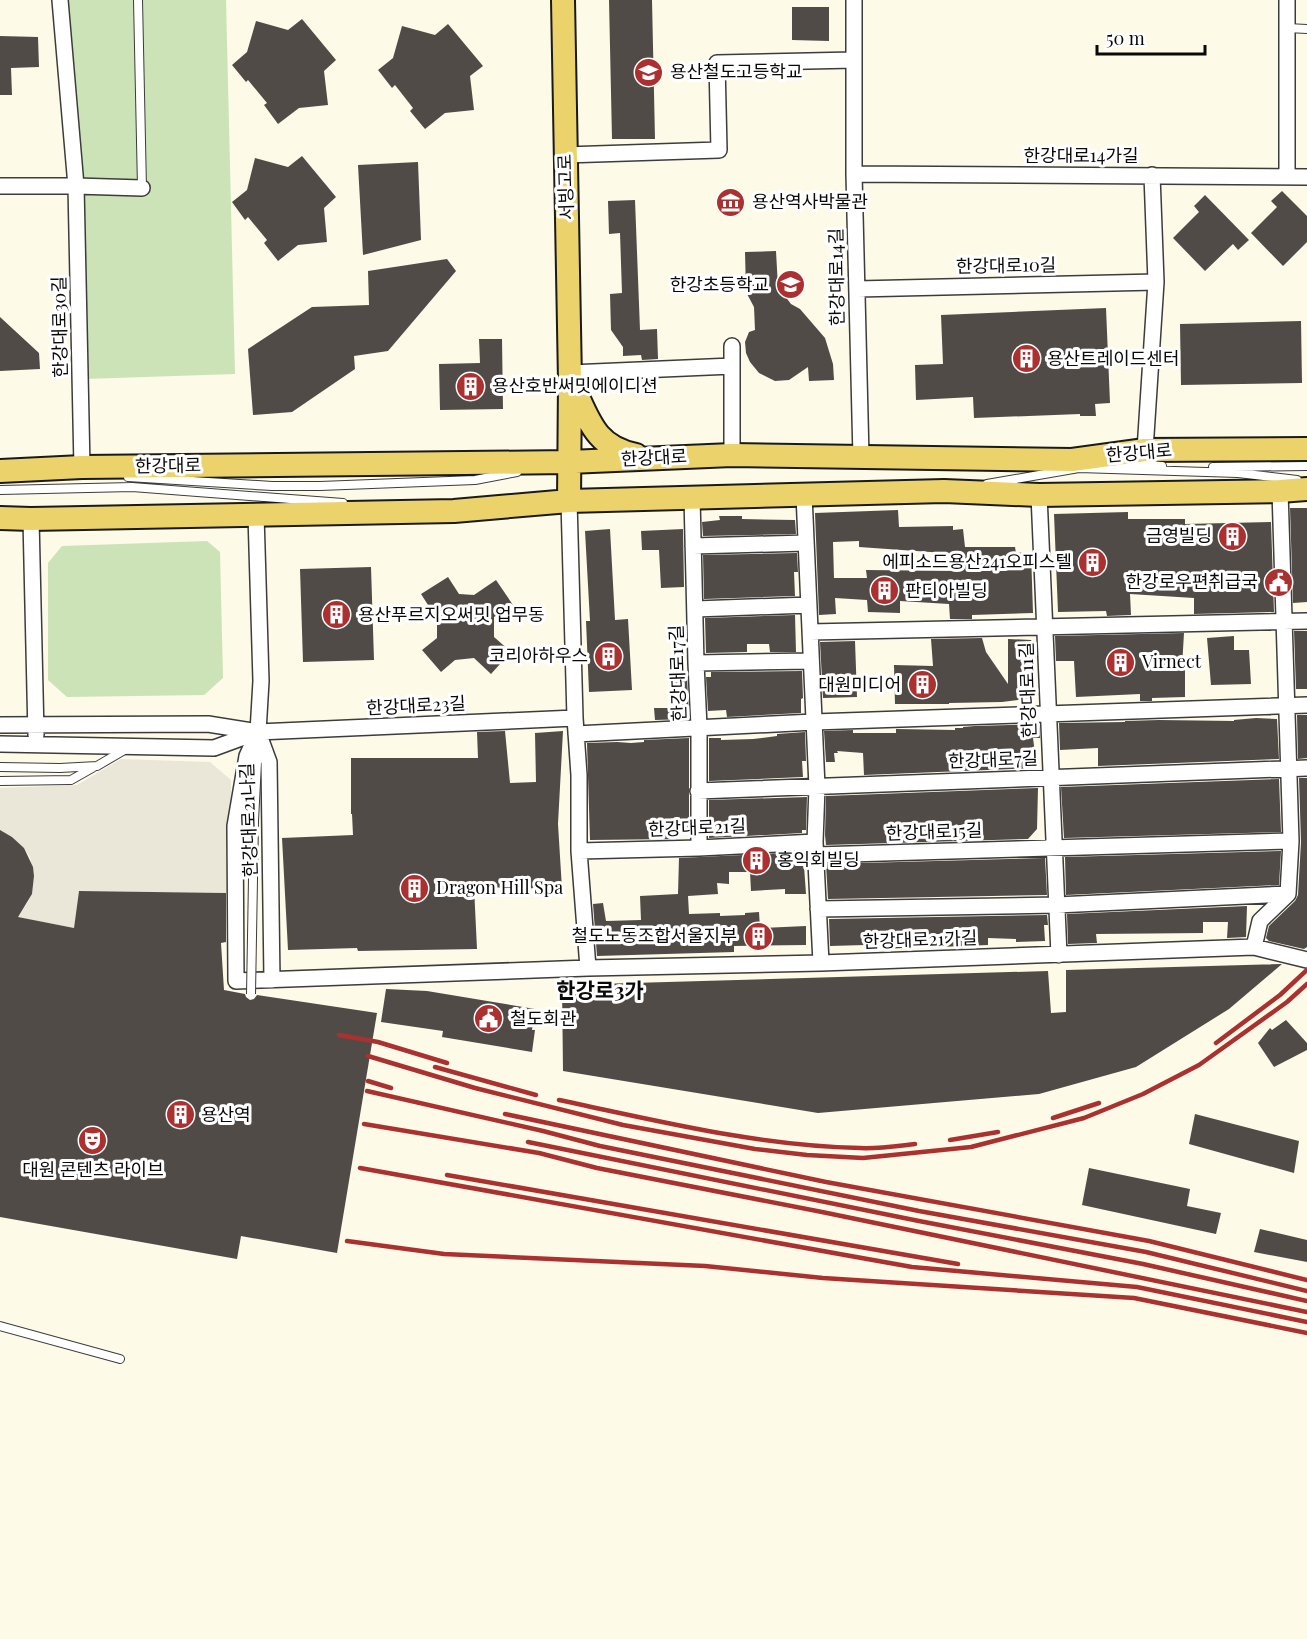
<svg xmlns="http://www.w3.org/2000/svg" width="1307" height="1639" font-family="'Playfair Display','Noto Sans KR',serif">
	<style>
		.green { fill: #cbe3b6 }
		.plaza { fill: #eae7d9 }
		.building { fill: #514b47; fill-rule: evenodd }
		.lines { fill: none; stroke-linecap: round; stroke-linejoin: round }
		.lane-casing { stroke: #3c3c3c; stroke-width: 10 }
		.street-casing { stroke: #3c3c3c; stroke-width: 18 }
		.primary-casing { stroke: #1a1a1a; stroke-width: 26 }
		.lane { stroke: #fff; stroke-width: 8 }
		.street { stroke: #fff; stroke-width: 15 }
		.primary { stroke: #ebd26a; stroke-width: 22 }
		.rail { stroke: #aa3130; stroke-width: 4.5 }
		.lane-bridge-casing { stroke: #3c3c3c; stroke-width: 10; stroke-linecap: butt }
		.lane-bridge { stroke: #fff; stroke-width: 8 }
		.labels { text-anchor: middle; stroke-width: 6; stroke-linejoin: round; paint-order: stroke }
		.poi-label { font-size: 18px; fill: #090909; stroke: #fff; text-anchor: start }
		.street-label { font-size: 18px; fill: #090909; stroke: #fff }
		.quarter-label { font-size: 21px; font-weight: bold; fill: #090909; stroke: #fff }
	</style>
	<rect width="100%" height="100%" fill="#fdfae8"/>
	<path class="green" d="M68,0H226L235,374L85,379Z
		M207,541L220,552L223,678L204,695L67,697L48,680V563L62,546Z"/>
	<path class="plaza" d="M121,759L210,762L231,780L230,893L79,891L74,928L17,917L28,902L32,894L34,876L30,857L24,848L12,837L0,831V788L77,785Z"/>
	<path class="building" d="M609,0H652L655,139H612Z
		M792,7H829V41L792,40Z
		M302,19L336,60L324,71L328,105L299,108L278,124L264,105L267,103L248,80L246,82L232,65L247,52L256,21L288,30Z
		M448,24L483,66L470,76L474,110L445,113L425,129L410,111L413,108L395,85L392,88L378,70L393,58L402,26L435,35Z
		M0,36L38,37L39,67L11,68L12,95H0Z
		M302,156L336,197L324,208L327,242L298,245L278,261L264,243L267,240L248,217L245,220L232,202L247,190L255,158L288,167Z
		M418,162L421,240L363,255L358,165Z
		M1282,191L1307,216V242L1283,266L1251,233L1277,207L1271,201Z
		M1205,195L1249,240L1238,250L1233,244L1205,271L1173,238L1199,212L1194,206Z
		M635,200L640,330L657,329L658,359L642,360L641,355L623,356V347L611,330L610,294L622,293L620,233L609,234L608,201Z
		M776,251L778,287L791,304L800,309L825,338L833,364L834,380L809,381L808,367L789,380L775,381L759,373L750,362L746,353L745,342L749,332L755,330L754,307L746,292L745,252Z
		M447,259L456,271L388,351L354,356L355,369L292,412L253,415L248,349L312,307L369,305L368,271Z
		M1106,308L1110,403L1095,404L1096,416H1080V414L974,418L973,397L916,400L915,365L943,364L941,315Z
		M0,317L39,353L40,369L0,371Z
		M1301,321L1302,383L1181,385L1180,324Z
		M479,339H502L503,409L440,410L439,364L480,363Z
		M1290,508H1307V602L1293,603Z
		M898,510L899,527L953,526V530L963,529L965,547H1015L1016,553L1031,552L1033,613L972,615V619H950L949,604L900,601V613L868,612L867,600L835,598L836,614L819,615L815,513ZM859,541V547L959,554L958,571L866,570L867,578H834L833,542Z
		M1128,512V519H1185V524L1271,522L1274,612L1194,614V598L1130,594L1131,615L1107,616L1106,611L1058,612L1054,514Z
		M719,516H742V519L795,520L796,534L703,536L702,522L720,520Z
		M610,529L615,620L628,619L632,690L589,692L586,621H590L585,531Z
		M683,529L684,587L661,588L659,550H642L641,531Z
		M797,553L798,572H794L795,596L704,599L703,555Z
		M371,567L374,660L303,662L300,569Z
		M448,577L459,594L474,595L496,580L513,605L494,617V637L511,652L491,674L474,658L455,660L441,672L422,650L437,638V619L421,594Z
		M795,615L796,652H770L769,644H747V652L706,653L705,618Z
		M1294,631H1307V689H1296Z
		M1184,633L1182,667H1185V697L1152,698V701H1140V694L1076,697L1074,661H1056L1055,636Z
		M1234,636V650H1249L1251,684L1211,685L1207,638Z
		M982,638L986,652L1008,684V639L1031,640L1036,646V661H1035L1034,668L1035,698L1002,702L949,703V704H895L894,665L933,666L931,639Z
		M855,641L857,697L823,698L820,642Z
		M802,671L803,698L801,699V713L727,717L726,710L708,711L706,677H711V672Z
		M673,676H687L689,719L655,720L654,708H674Z
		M1297,715H1307V758L1298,759Z
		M1256,718L1277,719L1279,759L1098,766V748L1060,750L1059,723L1125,722V721L1159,720L1234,721V720Z
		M1039,724L1040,738H1033L1037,768L864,775L863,753L837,751L838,753H834L835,762H826L824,731L853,730V733H896V729L955,730V728H963V727L975,726Z
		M505,731L510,783L536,782L535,733L563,731L558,824L562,889L474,887L477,949L358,951L357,948L288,950L282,838L353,835L352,814H351V758H478L477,732Z
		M805,732L806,761H802L803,777L709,781V738H721V740L753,739L777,736V734Z
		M689,738V829H677V839L590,840L587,743L617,742L631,743L644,742V740Z
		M1299,778H1307V947L1304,949L1269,941L1266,938L1269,926L1295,901L1298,895L1301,842Z
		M1279,779L1281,832L1064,838L1061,787Z
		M1038,788L1037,829L1028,839L826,845L825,835L826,796Z
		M807,797L806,830H802V833L709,838V800Z
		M0,830L12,837L24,848L33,867L34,876L32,894L18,917L74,928L79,891L226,893V942L221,943L224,990L245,994L246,997L250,1000L254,999L257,995L377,1013L337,1253L241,1236L237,1259L0,1217Z
		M1281,851L1279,885L1066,895L1065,857Z
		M803,852L806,894H785V889L751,891L750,872H729V884L717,883L718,894L688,896L689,914L720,913V916L745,915V913L759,912L760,928L806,926V945L734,946V952L597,956L593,904L603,903L606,921L641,920L640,896L678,894L679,858Z
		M1045,858L1047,895L828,899L826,864Z
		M1247,906L1246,937L1227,938L1228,922H1203V933L1096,934L1097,943L1068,944L1067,914Z
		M1047,915L1048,925H1044L1045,941L1016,942V939L988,938V945L938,947L937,935L901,938L902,948L886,949V948L865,947V945L830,946L829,919Z
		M1282,964L1229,1009L1136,1067L1039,1094L818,1113L563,1071L562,985L1048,971L1051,1013L1066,1012V970Z
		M386,989L427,991L535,1009L532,1030H535L532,1052L442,1037L443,1031L381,1022Z
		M1286,1020L1307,1043V1050L1274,1067L1258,1043L1270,1028L1272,1030Z
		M1195,1114L1299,1141L1294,1173L1189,1144Z
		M1089,1168L1190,1189L1187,1206L1221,1213L1216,1234L1082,1205Z
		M1260,1229L1307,1240V1262L1254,1252Z"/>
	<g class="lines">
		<defs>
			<path id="lane" d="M138,0L142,188
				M1287,28L1307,29
				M1120,463L1162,466
				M1213,467L1307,466
				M128,477L272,486H320L475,480L517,472
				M987,484L1079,468L1238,473L1297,480
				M0,490L132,487L343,503
				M0,767L60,768L97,766L126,749
				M0,781L71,780L94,767
				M254,821L258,743
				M0,1326L120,1359"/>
			<path id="street" d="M854,0V174L861,457
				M1287,0V177
				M565,155L719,150L717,63L854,60
				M854,174L1307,177
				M0,186H76L60,0
				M857,289L1156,282
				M732,346V455
				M570,373L732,366
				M1145,450L1156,282L1152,175
				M82,467L76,186L142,188
				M804,495L817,787L815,842L821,963
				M1039,495L1059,955
				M692,497L696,663L699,727V848
				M569,501L575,718L579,775V851L588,968
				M256,515L261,681L258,732L247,756L235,826L236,981L588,968L821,963L1254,947L1307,960
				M31,519L36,735
				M693,546L806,543
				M695,609L809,605
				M810,632L1307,621
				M696,663L811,661
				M0,725L208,724L258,732L575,718
				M258,732L269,762L272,980
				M576,734L814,722L1307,705
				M0,744L214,748L255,733
				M698,791L1307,768
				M579,851L699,848L815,842
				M816,855L1291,841
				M818,909L1057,905L1288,894
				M1254,947L1260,921L1288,894L1291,841L1280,491"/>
			<path id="primary" d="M563,0L570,381L569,501
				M573,386C589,420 595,447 636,455
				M0,471L82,467L569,462L732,455L1072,460L1145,450L1307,449
				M0,518L31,519L454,511L569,501L944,491L1039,495L1280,491L1307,489"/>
		</defs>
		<use href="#lane" class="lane-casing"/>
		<use href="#street" class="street-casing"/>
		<use href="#primary" class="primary-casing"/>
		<use href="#lane" class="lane"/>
		<use href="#street" class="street"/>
		<use href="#primary" class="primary"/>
		<path class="rail" d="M339,1035L378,1042L447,1063
			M1216,1043L1280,995L1307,970
			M368,1056L475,1088L623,1125L755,1149L807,1155L863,1158L971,1147L1084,1118L1143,1094L1199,1065L1287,1002L1307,984
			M435,1067L536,1095
			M368,1081L391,1088
			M367,1091L543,1131L600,1146L919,1211L1146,1252L1307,1291
			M559,1100C659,1121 758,1146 860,1148C878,1149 897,1146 915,1144
			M505,1114L826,1182L1149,1241L1307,1280
			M1053,1118L1099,1103
			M364,1124L539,1153L597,1168L822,1212L1307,1312
			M950,1140L998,1132
			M528,1142L919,1221L1143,1264L1307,1301
			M360,1168L912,1267L1137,1287L1307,1322
			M447,1175L958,1264
			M347,1241L444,1254L705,1266L823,1278L1134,1298L1307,1333"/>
		<defs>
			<path id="lane-bridge" d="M251,994L254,821"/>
		</defs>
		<use href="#lane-bridge" class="lane-bridge-casing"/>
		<use href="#lane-bridge" class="lane-bridge"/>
	</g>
	<defs>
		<symbol id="school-disc" viewBox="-11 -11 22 22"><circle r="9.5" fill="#aa3130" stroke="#fff"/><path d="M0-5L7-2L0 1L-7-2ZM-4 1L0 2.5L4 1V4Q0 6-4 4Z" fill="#fff"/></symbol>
		<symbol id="museum-disc" viewBox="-11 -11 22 22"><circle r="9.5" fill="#aa3130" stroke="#fff"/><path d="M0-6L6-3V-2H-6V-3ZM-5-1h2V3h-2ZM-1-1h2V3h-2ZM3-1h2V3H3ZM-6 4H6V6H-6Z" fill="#fff"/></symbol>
		<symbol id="building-disc" viewBox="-11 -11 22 22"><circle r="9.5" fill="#aa3130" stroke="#fff"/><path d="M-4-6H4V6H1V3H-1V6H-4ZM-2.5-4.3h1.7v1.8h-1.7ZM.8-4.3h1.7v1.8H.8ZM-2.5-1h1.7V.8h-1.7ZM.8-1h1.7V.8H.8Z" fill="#fff"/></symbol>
		<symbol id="civic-disc" viewBox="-11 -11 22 22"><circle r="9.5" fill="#aa3130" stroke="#fff"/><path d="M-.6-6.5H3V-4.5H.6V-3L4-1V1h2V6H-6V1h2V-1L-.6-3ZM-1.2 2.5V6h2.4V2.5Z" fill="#fff"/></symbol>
		<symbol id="theatre-disc" viewBox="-11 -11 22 22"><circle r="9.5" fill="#aa3130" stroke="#fff"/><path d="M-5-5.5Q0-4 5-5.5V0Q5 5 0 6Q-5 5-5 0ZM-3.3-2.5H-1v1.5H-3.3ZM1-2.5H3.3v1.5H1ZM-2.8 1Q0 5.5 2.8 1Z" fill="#fff"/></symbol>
	</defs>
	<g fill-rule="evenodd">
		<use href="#school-disc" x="632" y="56" width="33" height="33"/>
		<use href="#museum-disc" x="714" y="186" width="33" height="33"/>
		<use href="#school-disc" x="774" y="268" width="33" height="33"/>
		<use href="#building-disc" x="1010" y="342" width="33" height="33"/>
		<use href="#building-disc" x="454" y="370" width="33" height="33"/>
		<use href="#building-disc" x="1216" y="520" width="33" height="33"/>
		<use href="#building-disc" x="1076" y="546" width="33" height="33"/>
		<use href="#civic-disc" x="1262" y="566" width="33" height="33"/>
		<use href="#building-disc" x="868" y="574" width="33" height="33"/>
		<use href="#building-disc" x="320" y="598" width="33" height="33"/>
		<use href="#building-disc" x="592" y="640" width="33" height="33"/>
		<use href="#building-disc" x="1104" y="646" width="33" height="33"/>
		<use href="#building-disc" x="906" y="668" width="33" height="33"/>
		<use href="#building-disc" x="740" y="844" width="33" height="33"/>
		<use href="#building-disc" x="398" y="872" width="33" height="33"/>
		<use href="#building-disc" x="742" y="920" width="33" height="33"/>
		<use href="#civic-disc" x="472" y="1002" width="33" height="33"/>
		<use href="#building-disc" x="164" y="1098" width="33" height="33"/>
		<use href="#theatre-disc" x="76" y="1124" width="33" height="33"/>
	</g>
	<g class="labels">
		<g class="poi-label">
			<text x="670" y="78">용산철도고등학교</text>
			<text x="752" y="208">용산역사박물관</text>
			<text x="769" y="291" text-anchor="end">한강초등학교</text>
			<text x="1047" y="365">용산트레이드센터</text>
			<text x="492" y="392">용산호반써밋에이디션</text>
			<text x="1212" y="542" text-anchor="end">금영빌딩</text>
			<text x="1072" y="568" text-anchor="end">에피소드용산241오피스텔</text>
			<text x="1258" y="588" text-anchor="end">한강로우편취급국</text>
			<text x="905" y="597">판디아빌딩</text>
			<text x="358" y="621">용산푸르지오써밋 업무동</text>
			<text x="588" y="662" text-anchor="end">코리아하우스</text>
			<text x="1142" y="668">Virnect</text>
			<text x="901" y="691" text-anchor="end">대원미디어</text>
			<text x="777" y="866">홍익회빌딩</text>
			<text x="436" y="894">Dragon Hill Spa</text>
			<text x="737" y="942" text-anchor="end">철도노동조합서울지부</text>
			<text x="510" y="1025">철도회관</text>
			<text x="201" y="1121">용산역</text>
			<text x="93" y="1176" text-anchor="middle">대원 콘텐츠 라이브</text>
		</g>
		<g class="street-label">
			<text x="1081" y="162">한강대로14가길</text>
			<text transform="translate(566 187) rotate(-92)" y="6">서빙고로</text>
			<text transform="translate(1006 266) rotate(-1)" y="6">한강대로10길</text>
			<text transform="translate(837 277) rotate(-91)" y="6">한강대로14길</text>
			<text transform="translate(60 327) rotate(-91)" y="6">한강대로30길</text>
			<text transform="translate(1139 453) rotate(-5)" y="6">한강대로</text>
			<text transform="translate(654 458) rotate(-3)" y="6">한강대로</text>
			<text transform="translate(168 466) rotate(-1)" y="6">한강대로</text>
			<text transform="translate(678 673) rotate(-92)" y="6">한강대로17길</text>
			<text transform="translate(1028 690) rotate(-92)" y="6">한강대로11길</text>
			<text transform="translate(416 706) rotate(-3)" y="6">한강대로23길</text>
			<text transform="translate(993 760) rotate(-2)" y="6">한강대로7길</text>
			<text transform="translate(249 820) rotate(-92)" y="6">한강대로21나길</text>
			<text transform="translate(697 828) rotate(-2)" y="6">한강대로21길</text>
			<text transform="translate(934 832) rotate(-2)" y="6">한강대로15길</text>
			<text transform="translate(920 940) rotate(-2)" y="6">한강대로21가길</text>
		</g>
		<g class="quarter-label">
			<text x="600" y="998">한강로3가</text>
		</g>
	</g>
	<path d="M1097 45v9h108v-9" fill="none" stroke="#090909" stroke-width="3"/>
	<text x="1106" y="45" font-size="18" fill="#090909" stroke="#ffffff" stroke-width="4.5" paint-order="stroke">50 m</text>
</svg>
